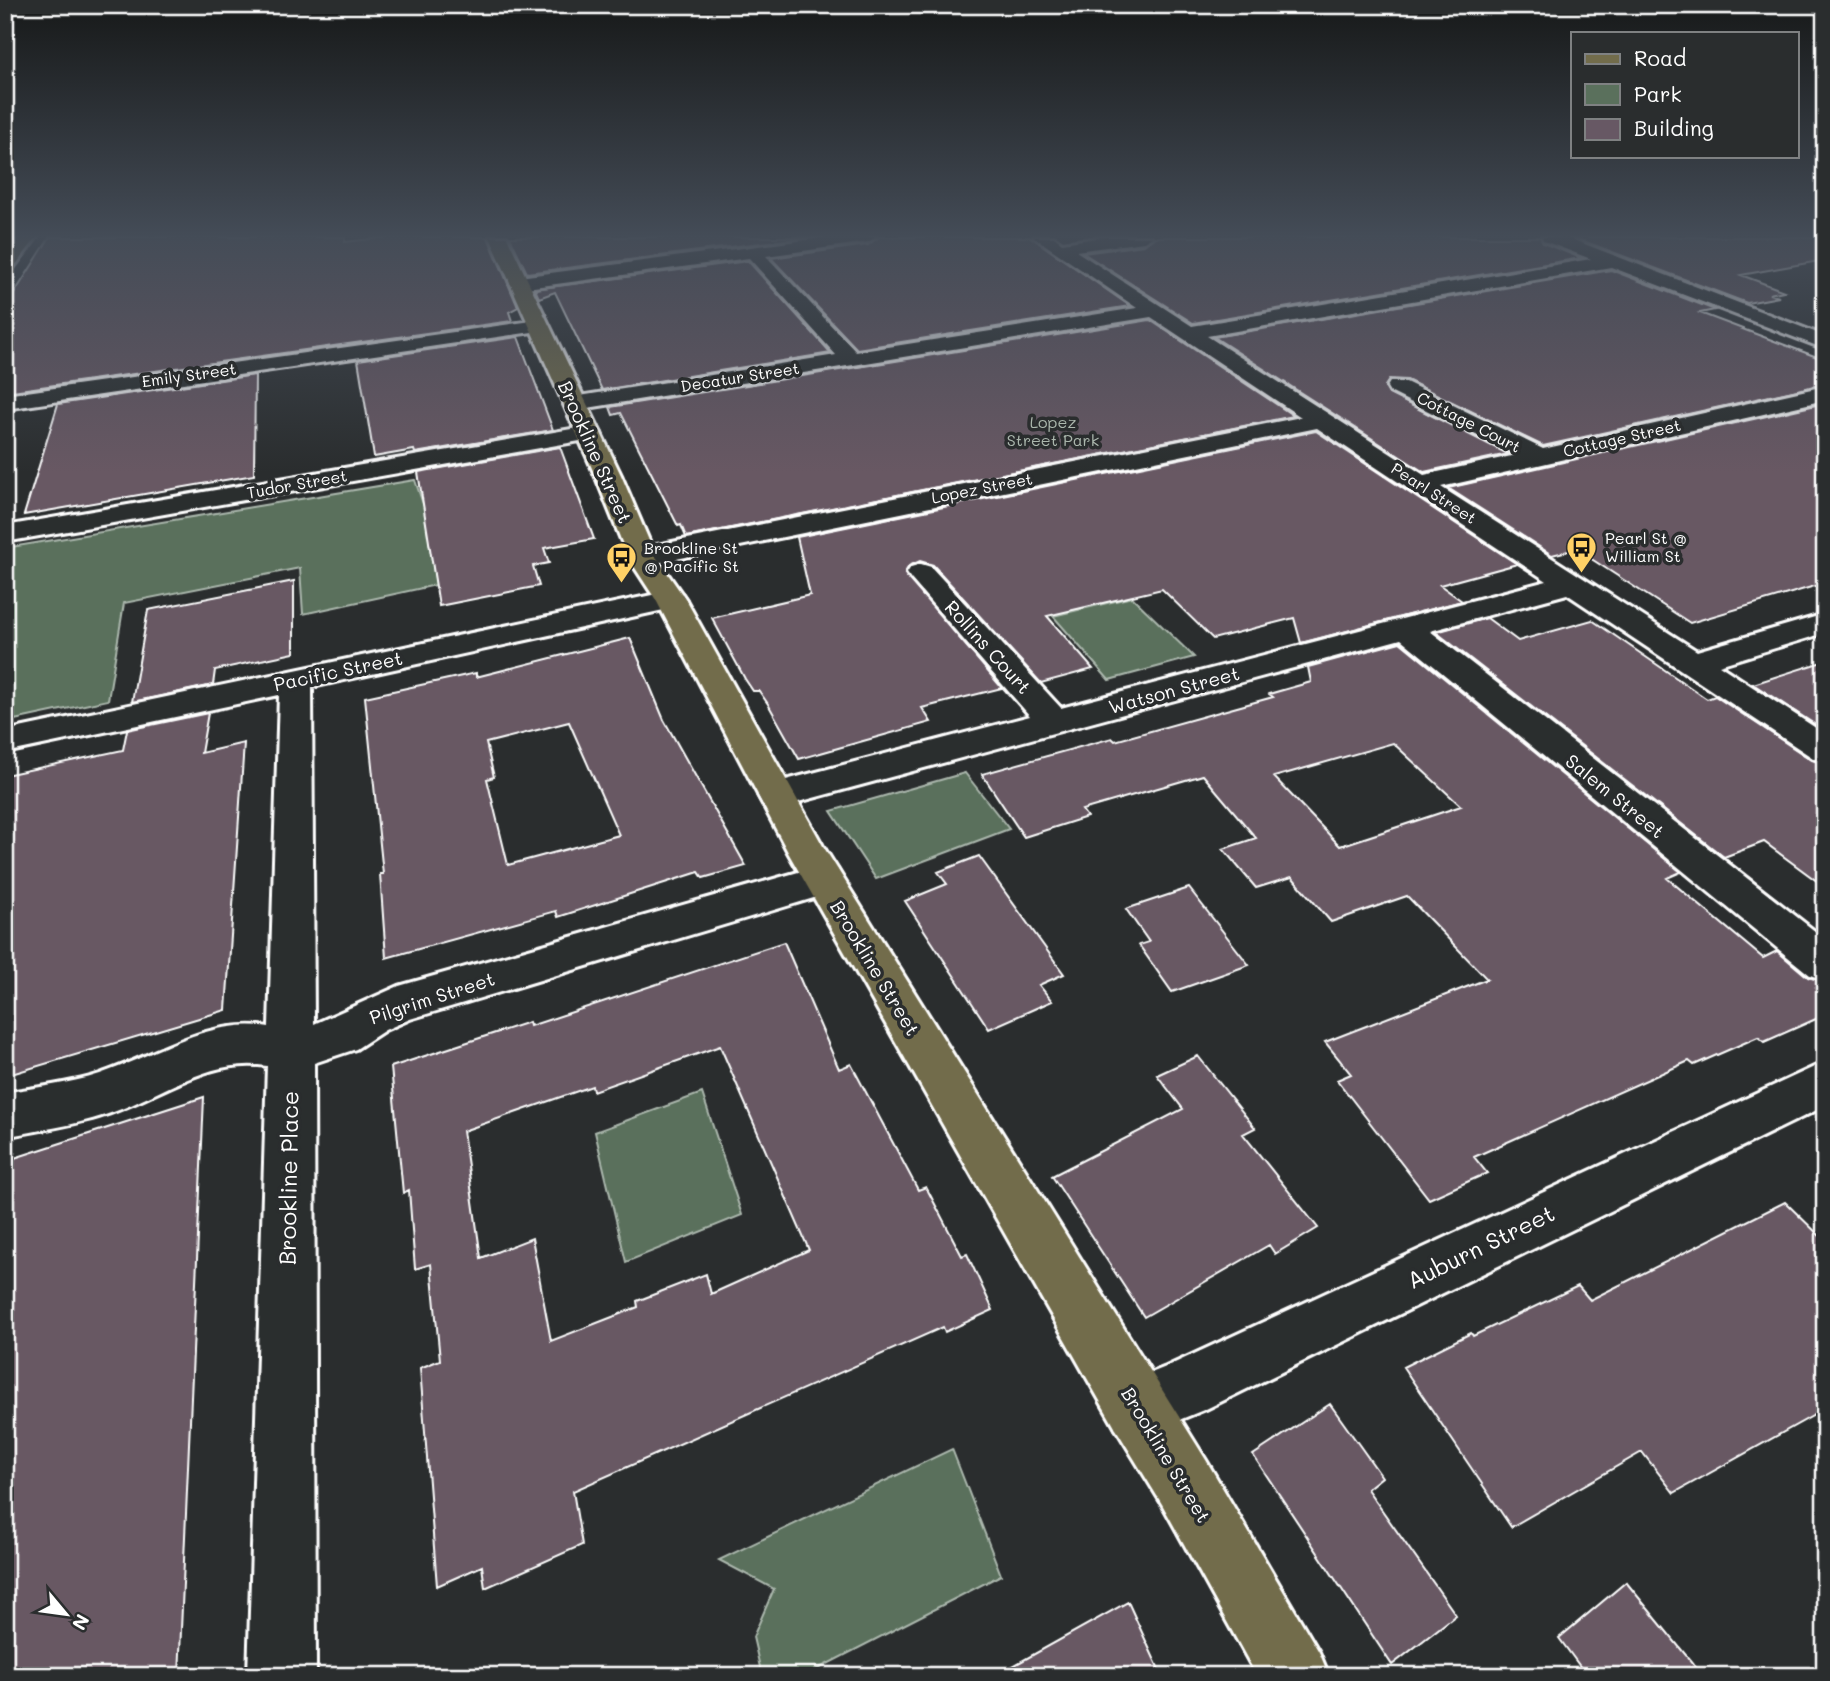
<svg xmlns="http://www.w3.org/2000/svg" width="1830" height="1681" font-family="Mali,sans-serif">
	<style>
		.green { fill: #5a705c; stroke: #acb8ae; stroke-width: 2 }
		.building { fill: #675864; stroke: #fff; stroke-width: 2; fill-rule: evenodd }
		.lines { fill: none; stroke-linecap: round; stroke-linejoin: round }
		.minor-casing { stroke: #fff; stroke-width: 6 }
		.major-casing { stroke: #fff; stroke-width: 6 }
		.minor { fill: #2a2d2e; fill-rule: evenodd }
		.major { fill: #726c4b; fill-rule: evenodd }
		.labels { text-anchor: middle; stroke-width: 7; stroke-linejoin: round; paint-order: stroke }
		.far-street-label { font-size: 16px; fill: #fff; stroke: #2a2d2e }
		.far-park-label { font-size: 16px; fill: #acb8ae; stroke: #2a2d2e }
		.far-poi-label { font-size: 16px; fill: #fff; stroke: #2a2d2e; text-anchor: start }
		.street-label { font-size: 19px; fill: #fff; stroke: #2a2d2e }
		.near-street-label { font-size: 23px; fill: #fff; stroke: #2a2d2e }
	</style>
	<rect width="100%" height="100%" fill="#2a2d2e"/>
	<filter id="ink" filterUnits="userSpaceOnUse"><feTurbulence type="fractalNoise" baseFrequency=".0143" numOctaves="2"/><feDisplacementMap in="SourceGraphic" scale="14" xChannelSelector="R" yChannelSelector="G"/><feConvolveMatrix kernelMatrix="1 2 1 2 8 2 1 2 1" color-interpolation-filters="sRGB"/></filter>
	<g filter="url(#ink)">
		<path class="green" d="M415,480L424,507L436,585L303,614L300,568L124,603L108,700L5,722V548Z
			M1132,597L1194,657L1109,680L1053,616Z
			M965,773L1009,829L876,879L831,811Z
			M702,1093L742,1215L626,1262L595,1132Z
			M952,1449L1001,1575L804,1676H762L753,1637L774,1589L719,1560Z"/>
		<path class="building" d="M50,237H345V242L389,237H488L518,307L509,312L512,321L5,392V308Z
			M510,237H808L527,273Z
			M878,237H1031L1130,306L857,349L771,258L868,245Z
			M1154,237H1540L1543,243L1581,258L1193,323L1083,253L1144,245Z
			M1573,237H1825V260L1741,275L1784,291L1769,294L1779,297L1747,303Z
			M748,261L831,353L602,390L555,292L539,298L535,289Z
			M1611,270L1715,310L1700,313L1825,360V384L1543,446L1407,380L1390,379L1385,386L1389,394L1508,454L1424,472L1214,337Z
			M1150,320L1294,416L686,537L681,525L678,526L621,413L613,415L610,407Z
			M518,337L553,430L415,453L414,450L374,457L358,360Z
			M255,375L254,475L24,515L58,404Z
			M1825,403V583L1690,623L1576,549L1552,555L1448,488Z
			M1316,431L1517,564L1440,585L1462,601L1301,643L1294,618L1213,639L1162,589L1047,616L1093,669L1041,683L933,565L920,561L909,566L905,574L1002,688L922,708L931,722L799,759L768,704L759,691H753L745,679L712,618L810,595L797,537Z
			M560,447L594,539L544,548L549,563L533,566L539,586L439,606L418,472Z
			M294,581V653L215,670L213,685L132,702L148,610Z
			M1487,618L1518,641L1592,620L1707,699L1715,696L1812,760L1825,764V887L1764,842L1724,857L1436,632Z
			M630,638L664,720L746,866L703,878L699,872L558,917L556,911L386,958L380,874H383L365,697L476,673V677ZM569,722L619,835L508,865L487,779L494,777L486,743Z
			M1400,642L1681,872L1667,878L1763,958L1777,951L1808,977L1825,982V1015L1764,1042L1758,1037L1694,1065L1689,1061L1474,1157L1487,1173L1429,1199L1337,1080L1351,1074L1325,1042L1487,979L1407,896L1331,922L1292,877L1256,888L1223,849L1256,838L1203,775L1082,810L1087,817L1024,837L982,774L1112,738L1115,741L1273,697L1269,694L1311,682L1308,667ZM1393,743L1461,806L1340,846L1274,777Z
			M1825,661V731L1753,684Z
			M208,713L201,753L244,743L226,1010L5,1076V775L123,750L127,730Z
			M979,856L1064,974L1039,985L1052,1001L989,1029L905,901L947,884L938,872Z
			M1189,888L1249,965L1172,992L1139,945L1149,942L1126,909Z
			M784,942L839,1069L851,1064L918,1190L926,1187L962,1256L967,1254L993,1310L945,1332L943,1327L573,1491L582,1545L485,1588L482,1566L437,1586L420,1368L440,1360L431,1264L415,1269L409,1190L403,1193L391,1067L529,1022L530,1026ZM720,1046L809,1250L711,1294L706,1274L637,1301L638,1307L551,1341L532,1238L481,1258L463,1131L592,1086L593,1091Z
			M1198,1056L1255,1128L1243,1134L1318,1228L1275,1254L1269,1245L1144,1317L1052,1176L1183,1109L1157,1075Z
			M204,1097L179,1676H5V1161Z
			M1785,1202L1825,1241V1409L1674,1493L1642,1452L1511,1527L1403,1367L1471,1333L1473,1336L1578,1286L1590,1300Z
			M1330,1404L1382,1477L1367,1489L1456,1615L1392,1665L1253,1455Z
			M1626,1582L1703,1676H1587L1559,1638Z
			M1128,1602L1162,1676H995Z"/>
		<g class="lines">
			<defs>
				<path id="minor" d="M829,237H876L868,242L766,256L856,352L1137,308L1034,237H1054L1062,243L1104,237H1152L1144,242L1076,251L1192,326L1591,259L1544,241L1542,237H1566L1825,336V349L1611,267L1207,336L1424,475L1516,455L1390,392L1387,387L1390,382H1406L1543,449L1825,386V400L1441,487L1697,651L1825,614V633L1719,665L1825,734V762L1813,758L1567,594L1430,631L1825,939V980L1810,975L1401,639L776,808L763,804L758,795L763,786L1030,716L911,579L907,573L911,567L921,564L931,567L1061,708L1547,581L1317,428L642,566L632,563L628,557L632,551L642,548L1301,417L1151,317L575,410L567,408L564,403L567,398L836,355L749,258L519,289L510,283L519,277Z
					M539,320L546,322L549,326L546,330L5,409V395Z
					M589,426L597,428L601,433L597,438L5,542V526Z
					M671,591L682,594L686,600L682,606L312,687L314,1024L399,986L823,865L837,869L843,880L837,891L410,1019L385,1030L356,1049L314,1063L316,1676H248L267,1066C207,1057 160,1097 105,1115C73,1126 38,1130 5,1137V1093C36,1087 70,1084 100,1074C157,1055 206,1018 269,1027L279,695L5,753V731Z
					M1825,1062V1106L1206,1409L1137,1437L1116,1429L1108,1408L1116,1387L1166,1367Z"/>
				<path id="major" d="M20,237H37L11,271L5,272V255Z
					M490,237H507L621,475L656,557L686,600L823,846L1206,1460L1319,1652L1329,1676H1257L1162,1504L1116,1429L789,854L656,600L628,557L595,475Z"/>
			</defs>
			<use href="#minor" class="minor-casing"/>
			<use href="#major" class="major-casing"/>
			<use href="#minor" class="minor"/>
			<use href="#major" class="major"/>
		</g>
	</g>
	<linearGradient id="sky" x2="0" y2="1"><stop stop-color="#171919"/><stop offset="0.5" stop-color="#444c57"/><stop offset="1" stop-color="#444c57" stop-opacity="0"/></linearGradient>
	<rect width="1830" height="472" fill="url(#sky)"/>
	<defs>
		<symbol id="bus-pin" viewBox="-11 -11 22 30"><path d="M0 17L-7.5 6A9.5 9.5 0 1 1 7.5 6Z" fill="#ffd166" stroke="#2a2d2e"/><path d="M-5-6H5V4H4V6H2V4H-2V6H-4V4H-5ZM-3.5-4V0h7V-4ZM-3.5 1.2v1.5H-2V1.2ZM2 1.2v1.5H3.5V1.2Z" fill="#111"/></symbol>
	</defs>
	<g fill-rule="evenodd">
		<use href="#bus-pin" x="1564" y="530" width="35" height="47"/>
		<use href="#bus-pin" x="604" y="540" width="35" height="47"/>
	</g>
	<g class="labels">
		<g class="far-street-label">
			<text transform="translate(189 375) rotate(-8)" y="6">Emily Street</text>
			<text transform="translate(740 377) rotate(-9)" y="6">Decatur Street</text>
			<text transform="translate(1469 422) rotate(27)" y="6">Cottage Court</text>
			<text transform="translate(1622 438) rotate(-13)" y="6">Cottage Street</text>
			<text transform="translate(297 484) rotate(-10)" y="6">Tudor Street</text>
			<text transform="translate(982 488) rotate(-11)" y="6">Lopez Street</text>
			<text transform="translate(1434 493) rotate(33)" y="6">Pearl Street</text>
		</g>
		<g class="far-park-label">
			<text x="1053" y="428">Lopez<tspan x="1053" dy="18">Street Park</tspan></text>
		</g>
		<g class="far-poi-label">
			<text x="1605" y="544">Pearl St @<tspan x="1605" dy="18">William St</tspan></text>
			<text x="644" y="554">Brookline St<tspan x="644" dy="18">@ Pacific St</tspan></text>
		</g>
		<g class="street-label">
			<text transform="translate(595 452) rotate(66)" y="7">Brookline Street</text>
			<text transform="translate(988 647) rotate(48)" y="7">Rollins Court</text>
			<text transform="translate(338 671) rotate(-12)" y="7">Pacific Street</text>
			<text transform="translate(1174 690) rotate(-15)" y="7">Watson Street</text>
			<text transform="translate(1615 796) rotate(39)" y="7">Salem Street</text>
			<text transform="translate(875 968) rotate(59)" y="7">Brookline Street</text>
			<text transform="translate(432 998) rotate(-18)" y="7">Pilgrim Street</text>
			<text transform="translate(1166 1455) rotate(59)" y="7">Brookline Street</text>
		</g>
		<g class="near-street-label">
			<text transform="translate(289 1178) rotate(-89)" y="8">Brookline Place</text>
			<text transform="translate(1481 1247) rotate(-26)" y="8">Auburn Street</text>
		</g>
	</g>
	<rect width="1830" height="1681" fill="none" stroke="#2a2d2e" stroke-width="28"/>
	<rect x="14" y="14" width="1802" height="1653" fill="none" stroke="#fff" stroke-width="2.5" filter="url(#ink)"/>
	<rect x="1571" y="32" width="228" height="126" fill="#2a2d2e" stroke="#7f8182" stroke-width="2"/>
	<rect x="1585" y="54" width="35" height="10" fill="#726c4b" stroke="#7f8182" stroke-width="2"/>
	<text x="1634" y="66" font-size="21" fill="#ffffff">Road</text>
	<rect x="1585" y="84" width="35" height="21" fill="#5a705c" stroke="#7f8182" stroke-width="2"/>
	<text x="1634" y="102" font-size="21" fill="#ffffff">Park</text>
	<rect x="1585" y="119" width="35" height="21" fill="#675864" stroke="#7f8182" stroke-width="2"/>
	<text x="1634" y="136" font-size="21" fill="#ffffff">Building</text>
	<g transform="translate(66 1614) rotate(119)" stroke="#2a2d2e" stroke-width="5" paint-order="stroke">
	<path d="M0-5L12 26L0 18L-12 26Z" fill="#ffffff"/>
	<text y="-10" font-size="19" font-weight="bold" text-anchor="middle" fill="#ffffff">N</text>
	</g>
</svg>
